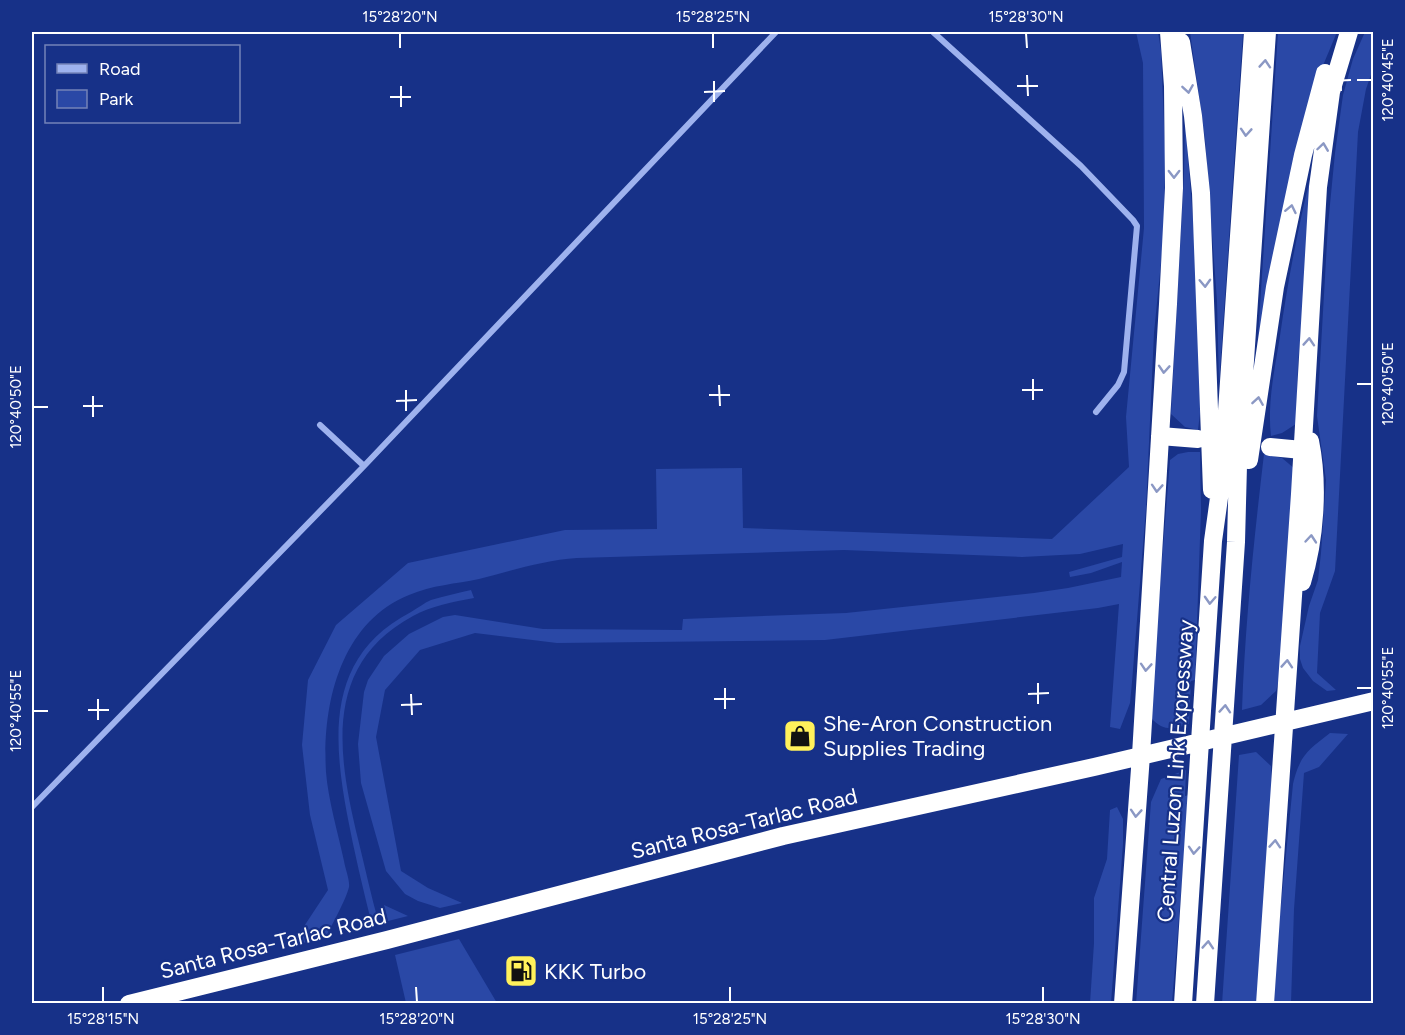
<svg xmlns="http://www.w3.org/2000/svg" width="1405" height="1035" font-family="Figtree,sans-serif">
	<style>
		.green { fill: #2a48a6 }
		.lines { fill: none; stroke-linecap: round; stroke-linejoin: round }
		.street { stroke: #9eb2ee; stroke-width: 6 }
		.highway { stroke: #fff; stroke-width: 18 }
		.oneway { stroke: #8b98c4 }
		.ticks { fill: none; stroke: #fff; stroke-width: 2 }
		.labels { text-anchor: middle; stroke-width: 4.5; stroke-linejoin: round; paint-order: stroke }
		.poi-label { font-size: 22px; fill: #fff; stroke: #173188; text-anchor: start }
		.street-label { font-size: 22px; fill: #fff; stroke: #173188 }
		.neatline { fill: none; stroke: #fff; stroke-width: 2 }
		.ticks-label { font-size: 15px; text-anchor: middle; fill: #fff }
	</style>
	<rect width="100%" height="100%" fill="#173188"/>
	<path class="green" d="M1136,32H1158L1161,51L1165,150L1164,232L1154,333L1146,508L1132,682L1130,703L1120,729L1110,727L1119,604L1098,608L825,640L557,643L475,633L420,650L385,690L376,737L401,871L428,888L462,903L440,908L418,901L405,894L386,871L361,783L358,744L364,692L368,680L384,656L409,634L443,617L455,615L543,629L682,630L683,619L846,613L1034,593L1068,588L1121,577L1122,562L1091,573L1070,577L1069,572L1122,557L1123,544L1080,554L1022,557L844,550L577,558C544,560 511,571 479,579C456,584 432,585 409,595C340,623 322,705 326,772C328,799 338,833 344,861C345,868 350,880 349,887C346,900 332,924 326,937L291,946L328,890L310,815L302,745L308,680L336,625L408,563L565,530L657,529L656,469L742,468L743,528L1052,539L1129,467L1126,417L1144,228L1143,63Z
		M1190,32H1243L1219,385L1217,301L1205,139Z
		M1278,32H1337L1319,75L1255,382Z
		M1365,32H1373V69L1366,89L1358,132L1335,571L1320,613L1317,673L1336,690L1327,691L1313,681L1303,668L1300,659V646L1309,606L1318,580L1321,553L1326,480L1317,416L1328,225L1335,153L1343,95L1353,59Z
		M1185,118L1197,271L1201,405L1198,430L1185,427L1171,414L1184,174Z
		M1317,151L1298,364L1296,424L1282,433L1271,436C1267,403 1275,368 1280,336C1289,273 1301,212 1317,151Z
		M1188,452H1200L1201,510L1195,680L1191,681L1189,724C1173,730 1163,731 1151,718L1152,685L1170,460L1178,454Z
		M1264,454L1282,458L1295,469L1280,675L1276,691L1261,705L1242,710C1245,624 1254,539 1264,454Z
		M471,590L474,598C453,602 431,606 413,616C322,665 338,756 358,839C365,867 371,896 379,924L372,925C363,889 354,851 347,814C332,733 328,655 411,612C418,608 424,603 431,600C444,596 458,593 471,590Z
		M1330,733L1348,734L1319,767L1304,773L1294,909L1291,1003L1274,1004L1278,935L1293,784C1300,755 1307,751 1330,733Z
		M1256,752L1271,766L1272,784L1257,1003L1222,1004L1239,755Z
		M1186,770L1185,796L1189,795L1172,1003L1136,1004L1151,802L1161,779Z
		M1117,807L1123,819V844L1111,1003H1090L1094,943V898L1107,859L1110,810Z
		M384,905L408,916L388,921Z
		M459,939L497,1003H406L395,955Z"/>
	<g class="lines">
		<path class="street" d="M933,32L1081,166L1133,220L1137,226L1124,372L1118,385L1096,412
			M320,425L364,466
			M32,807L364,466L776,32"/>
		<path class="highway" d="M1181,42L1193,116L1201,193L1212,490
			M1160,436L1198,439
			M1270,447L1302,450
			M1249,460L1275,287L1303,155L1325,73
			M1302,582C1315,540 1319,485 1310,441
			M129,1004L387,940L783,836L1094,767L1374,701
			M1123,1004L1141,755L1168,304L1174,188L1173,86L1169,32
			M1183,1004L1213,541L1223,469L1253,32
			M1205,1004L1236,542L1238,465L1267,32
			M1265,1004L1300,494L1318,187L1331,92L1349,32"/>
	</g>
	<defs><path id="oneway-chevron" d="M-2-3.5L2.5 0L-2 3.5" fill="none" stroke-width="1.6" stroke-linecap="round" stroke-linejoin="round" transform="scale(1.5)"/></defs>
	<g class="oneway">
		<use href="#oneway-chevron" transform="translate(1265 64) rotate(-86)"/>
		<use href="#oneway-chevron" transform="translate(1188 89) rotate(81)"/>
		<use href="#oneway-chevron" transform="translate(1246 132) rotate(94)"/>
		<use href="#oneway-chevron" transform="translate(1323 147) rotate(-82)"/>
		<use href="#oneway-chevron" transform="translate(1174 174) rotate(90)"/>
		<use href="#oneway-chevron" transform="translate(1291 209) rotate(-78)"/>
		<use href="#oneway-chevron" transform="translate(1205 283) rotate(88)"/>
		<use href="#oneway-chevron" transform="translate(1309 342) rotate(-86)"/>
		<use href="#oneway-chevron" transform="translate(1164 369) rotate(94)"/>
		<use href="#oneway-chevron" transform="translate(1258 401) rotate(-81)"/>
		<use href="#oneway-chevron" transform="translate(1157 488) rotate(94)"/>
		<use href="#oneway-chevron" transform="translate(1311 539) rotate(-85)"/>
		<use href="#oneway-chevron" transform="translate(1210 600) rotate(93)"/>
		<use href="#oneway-chevron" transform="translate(1287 664) rotate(-86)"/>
		<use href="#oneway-chevron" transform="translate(1146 667) rotate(94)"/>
		<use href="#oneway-chevron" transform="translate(1225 709) rotate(-86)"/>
		<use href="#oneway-chevron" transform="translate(1136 813) rotate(94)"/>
		<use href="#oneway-chevron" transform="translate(1275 844) rotate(-86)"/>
		<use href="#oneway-chevron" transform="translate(1194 850) rotate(94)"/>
		<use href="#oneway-chevron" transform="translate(1208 945) rotate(-86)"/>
	</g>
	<path class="ticks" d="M400,33V48M713,33V48M1026,33L1027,48M1340,70L1341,91M1027,75L1028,96M1357,80H1372M714,81V102M1330,81L1351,80M401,86V107M1017,86H1038M704,92L725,91M390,97H411M1033,379V400M1357,384H1372M719,385L720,406M406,390V411M1022,390H1043M709,395H730M93,396V417M396,401L417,400M83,406H103M33,407H48M1038,683V704M725,688V709M1357,688H1372M411,694L412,715M1028,694L1049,693M98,699V720M714,699H735M401,705L422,704M88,710H109M33,711H48M103,987V1002M416,987L417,1002M730,987V1002M1043,987V1002"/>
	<defs>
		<symbol id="shop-square" viewBox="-11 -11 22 22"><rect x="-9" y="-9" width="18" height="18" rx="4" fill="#fff15b" stroke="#173188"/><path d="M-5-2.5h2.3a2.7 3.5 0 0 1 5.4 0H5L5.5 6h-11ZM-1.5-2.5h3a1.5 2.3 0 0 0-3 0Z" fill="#111"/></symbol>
		<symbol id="fuel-square" viewBox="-11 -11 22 22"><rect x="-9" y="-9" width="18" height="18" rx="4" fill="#fff15b" stroke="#173188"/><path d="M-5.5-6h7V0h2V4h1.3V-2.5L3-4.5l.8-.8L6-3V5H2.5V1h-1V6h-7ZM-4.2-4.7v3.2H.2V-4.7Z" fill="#111"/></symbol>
	</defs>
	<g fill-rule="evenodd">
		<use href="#shop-square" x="781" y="717" width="38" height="38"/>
		<use href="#fuel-square" x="502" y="952" width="38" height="38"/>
	</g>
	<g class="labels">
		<g class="poi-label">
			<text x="823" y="731">She-Aron Construction<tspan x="823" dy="25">Supplies Trading</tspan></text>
			<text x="544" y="979">KKK Turbo</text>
		</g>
		<g class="street-label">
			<text transform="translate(1175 771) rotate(-86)" y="8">Central Luzon Link Expressway</text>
			<text transform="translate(744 823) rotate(-14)" y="8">Santa Rosa-Tarlac Road</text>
			<text transform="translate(273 943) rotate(-14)" y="8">Santa Rosa-Tarlac Road</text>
		</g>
	</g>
	<rect width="1405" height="1035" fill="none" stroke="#173188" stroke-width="66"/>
	<rect x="45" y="45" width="195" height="78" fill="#173188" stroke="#7483b8" stroke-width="1.5"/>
	<rect x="57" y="64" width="30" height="9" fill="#9eb2ee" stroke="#7483b8" stroke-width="1.5"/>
	<text x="99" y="75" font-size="18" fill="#ffffff">Road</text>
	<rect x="57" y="90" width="30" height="18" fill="#2a48a6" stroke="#7483b8" stroke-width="1.5"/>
	<text x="99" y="105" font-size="18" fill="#ffffff">Park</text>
	<rect x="33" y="33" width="1339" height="969" class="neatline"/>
	<g class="ticks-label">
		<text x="400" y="22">15°28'20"N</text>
		<text x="713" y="22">15°28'25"N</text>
		<text x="1026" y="22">15°28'30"N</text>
		<text transform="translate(1388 80) rotate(-90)" y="5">120°40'45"E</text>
		<text transform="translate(1388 384) rotate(-90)" y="5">120°40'50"E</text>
		<text transform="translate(16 407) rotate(-90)" y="5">120°40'50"E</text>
		<text transform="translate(1388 688) rotate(-90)" y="5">120°40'55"E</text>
		<text transform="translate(16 711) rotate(-90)" y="5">120°40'55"E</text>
		<text x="103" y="1024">15°28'15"N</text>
		<text x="417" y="1024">15°28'20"N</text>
		<text x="730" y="1024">15°28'25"N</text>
		<text x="1043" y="1024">15°28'30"N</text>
	</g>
</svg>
